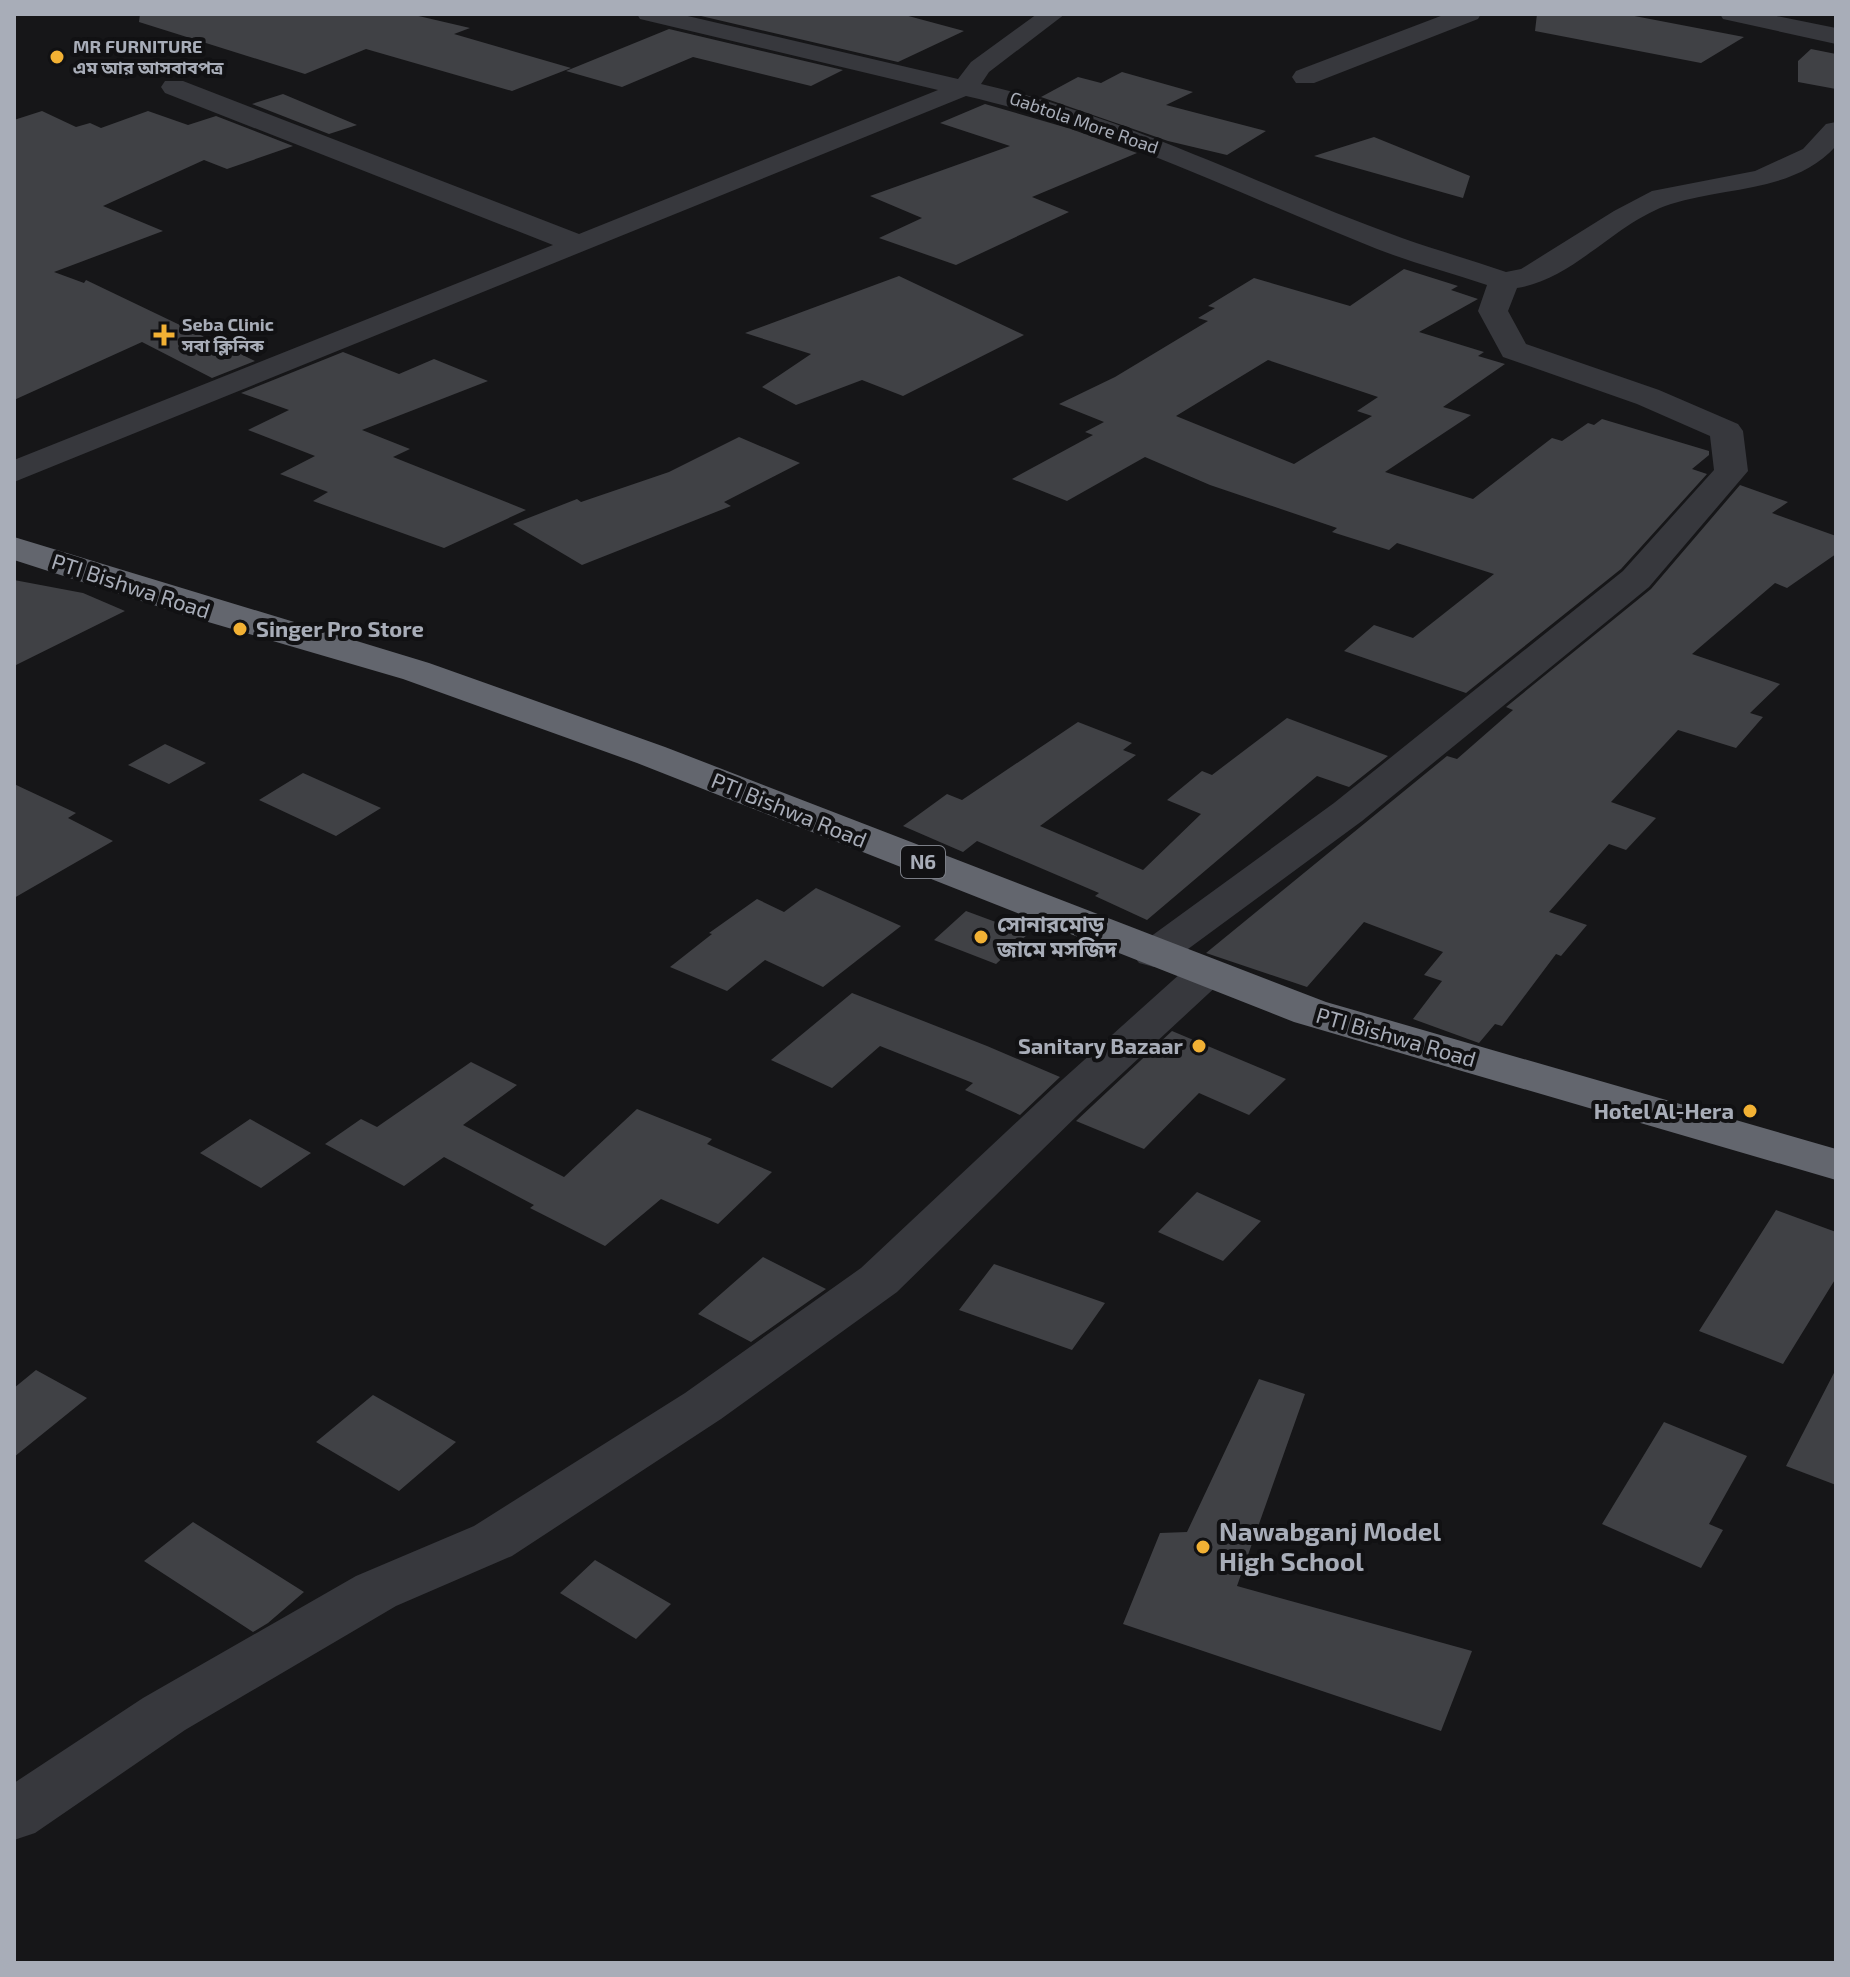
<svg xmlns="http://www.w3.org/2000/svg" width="1850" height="1977" font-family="'Exo 2','Noto Sans Bengali',sans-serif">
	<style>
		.building { fill: #404145; fill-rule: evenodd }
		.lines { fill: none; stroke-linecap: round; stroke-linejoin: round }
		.minor { fill: #37383d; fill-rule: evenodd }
		.highway { fill: #63666e; fill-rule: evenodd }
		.poi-dot { fill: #f2b134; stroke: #111113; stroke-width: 3 }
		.labels { text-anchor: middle; stroke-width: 8; stroke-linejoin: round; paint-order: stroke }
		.far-poi-label { font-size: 18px; font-weight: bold; fill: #a8adb8; stroke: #111113; text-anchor: start }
		.far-street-label { font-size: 18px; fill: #a8adb8; stroke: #111113 }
		.shield { fill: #111113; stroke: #7b7e86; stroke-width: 2 }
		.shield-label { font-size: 20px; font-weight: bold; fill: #a8adb8 }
		.street-label { font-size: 22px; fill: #a8adb8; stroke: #111113 }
		.poi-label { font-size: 22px; font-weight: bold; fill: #a8adb8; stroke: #111113; text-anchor: start }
		.near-poi-label { font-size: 26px; font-weight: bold; fill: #a8adb8; stroke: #111113; text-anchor: start }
	</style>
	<rect width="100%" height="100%" fill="#161618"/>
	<path class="building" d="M140,14H410L470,28L454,34L571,68L512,91L366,49L305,74L139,22Z
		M706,14H901L964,31L898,62L701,16Z
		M1537,14H1624L1744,37L1701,63L1535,31Z
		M669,29L843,70L811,86L693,57L622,87L566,71Z
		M1811,49L1836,54V89L1798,82V61Z
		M1122,72L1193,92L1166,105L1266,131L1227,155L1168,141L1041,97L1078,77L1101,83Z
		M283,94L357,125L329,134L252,104Z
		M985,104L1071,129L1137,153L1032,197L1069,212L956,265L879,238L922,218L870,196L1010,146L940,123Z
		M42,111L76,127L90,123L101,128L148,111L188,125L216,116L293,146L227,169L204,160L103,206L163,231L54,272L84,283L86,280L255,361L212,378L142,342L14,400V120Z
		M1374,137L1470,176L1463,198L1314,156Z
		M1404,269L1458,286L1451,290L1478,299L1419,332L1484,352L1478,356L1505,364L1443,407L1471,415L1385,472L1473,499L1552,438L1562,441L1588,423L1594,425L1602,419L1709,451V455L1692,469L1707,474L1621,569L1466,693L1344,651L1374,625L1413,638L1494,574L1397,543L1389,550L1332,532L1337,528L1210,485L1145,457L1067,501L1012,479L1093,435L1085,432L1104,422L1059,404L1115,377L1208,321L1198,318L1215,308L1208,306L1254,278L1350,306ZM1268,360L1378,397L1357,411L1372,416L1294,464L1176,416Z
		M899,276L1024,335L903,396L862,380L796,405L762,387L811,354L745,333Z
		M343,352L399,374L434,359L488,381L362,430L410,449L393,457L526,510L444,548L313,501L328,492L280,474L315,456L248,430L289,410L241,393Z
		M739,437L800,463L724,502L731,506L582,565L513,524L577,499L581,502L669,472Z
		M1740,485L1788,502L1772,513L1836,536V554L1787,588L1775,583L1692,654L1780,684L1750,713L1763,717L1736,748L1678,730L1611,802L1656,818L1626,850L1609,844L1549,912L1587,925L1561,956L1556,954L1502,1026L1495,1024L1479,1043L1413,1019L1442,981L1424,975L1443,952L1364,922L1307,987L1206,953L1447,756L1457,759L1513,710L1506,707L1651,589Z
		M14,580L83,593L125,611L14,666Z
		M1287,718L1388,756L1349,787L1317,776L1147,920L1095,896L1099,893L977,841L963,852L903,826L947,794L962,800L1078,722L1132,743L1123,750L1136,755L1040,826L1143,870L1201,814L1167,800L1202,771L1212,775Z
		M165,744L206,763L169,784L128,765Z
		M303,773L381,808L336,836L259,800Z
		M14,784L76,813L68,818L113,841L14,898Z
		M816,888L901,926L823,987L765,960L727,991L670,967L712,934L709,933L757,899L784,912Z
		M966,911L1028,934L996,964L934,940Z
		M852,993L987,1046L1060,1077L1020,1115L965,1090L973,1083L880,1046L832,1088L771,1060Z
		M1172,1031L1286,1079L1249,1115L1199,1093L1144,1149L1076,1121Z
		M471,1062L517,1085L463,1125L564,1177L637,1109L712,1139L707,1144L772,1172L718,1224L661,1199L605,1246L530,1208L534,1205L444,1157L404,1186L325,1144L361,1119L377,1127Z
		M250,1119L311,1153L261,1188L200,1153Z
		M1197,1192L1261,1221L1223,1261L1158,1232Z
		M1776,1210L1836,1232V1278L1783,1364L1699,1331Z
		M763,1257L826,1289L751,1342L698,1314Z
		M994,1264L1105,1303L1072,1350L959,1310Z
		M1836,1369V1485L1786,1466Z
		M36,1370L87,1398L14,1457V1388Z
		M1259,1379L1305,1394L1237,1586L1472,1651L1441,1731L1123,1624L1160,1533L1187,1532Z
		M373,1395L456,1442L399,1491L316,1442Z
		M1664,1422L1747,1456L1709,1524L1723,1530L1701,1568L1602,1524Z
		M193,1522L304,1592L268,1623L253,1632L144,1561Z
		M595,1560L671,1604L636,1639L560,1593Z"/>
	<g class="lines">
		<path class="minor" d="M637,14H679L958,79L971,62L1037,14H1065L989,72L981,84C1128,117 1261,187 1402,238C1436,250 1471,260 1506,272L1521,269L1614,211L1652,191L1755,171L1803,149L1826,124L1836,122V146C1793,193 1727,186 1671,204C1615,222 1575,279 1517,288L1508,311L1526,344L1659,390L1738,424L1743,431L1748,471L1649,587L1362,821L1169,963L1154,967L1139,963L1132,954L1139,945L1334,803L1623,571L1714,470L1710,436L1637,404L1503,357L1478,311L1487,285C1451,273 1413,263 1377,249C1241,195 1110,129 966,96L14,482V460L553,245L165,93L161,87L165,81H183L579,234L938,90L640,19Z
			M1446,14H1481L1478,19L1314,83H1296L1292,77L1296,71Z
			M1720,14H1767L1836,28V44L1723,19Z
			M1206,960L1221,964L1228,973L1221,982L1085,1108L897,1292L721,1419L512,1556L396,1606L185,1730L35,1833L14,1840V1783L143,1698L356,1576L474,1526L685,1393L861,1268L1053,1088L1191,964Z"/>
		<path class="highway" d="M14,537L429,663L665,747L1326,1002L1836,1149V1180L1294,1022L637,763L403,679L191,617L14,560Z"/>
	</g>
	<g class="poi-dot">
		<circle cx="57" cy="57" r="8"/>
		<path d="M160 323h8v8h8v8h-8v8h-8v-8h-8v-8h8z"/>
		<circle cx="240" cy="629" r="8"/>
		<circle cx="981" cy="937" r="8"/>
		<circle cx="1199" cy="1046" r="8"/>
		<circle cx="1750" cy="1111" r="8"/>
		<circle cx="1203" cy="1547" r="8"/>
	</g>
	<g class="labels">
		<g class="far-poi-label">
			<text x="73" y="53">MR FURNITURE<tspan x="73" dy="21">এম আর আসবাবপত্র</tspan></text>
			<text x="182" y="331">Seba Clinic<tspan x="182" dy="21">সবা ক্লিনিক</tspan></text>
		</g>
		<g class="far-street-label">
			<text transform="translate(1084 123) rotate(19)" y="6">Gabtola More Road</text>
		</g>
		<rect class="shield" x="901" y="846" width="44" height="32" rx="6"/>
		<g class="shield-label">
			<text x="923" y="869">N6</text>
		</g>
		<g class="street-label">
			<text transform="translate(131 586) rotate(18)" y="8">PTI Bishwa Road</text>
			<text transform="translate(789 810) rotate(22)" y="8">PTI Bishwa Road</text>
			<text transform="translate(1396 1037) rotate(16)" y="8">PTI Bishwa Road</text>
		</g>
		<g class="poi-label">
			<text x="256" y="637">Singer Pro Store</text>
			<text x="997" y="932">সোনারমোড়<tspan x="997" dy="25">জামে মসজিদ</tspan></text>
			<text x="1183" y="1054" text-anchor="end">Sanitary Bazaar</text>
			<text x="1734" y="1119" text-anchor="end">Hotel Al-Hera</text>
		</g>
		<g class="near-poi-label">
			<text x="1219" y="1541">Nawabganj Model<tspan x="1219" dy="30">High School</tspan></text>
		</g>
	</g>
	<rect width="1850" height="1977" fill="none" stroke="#a8adb8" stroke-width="32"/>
</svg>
